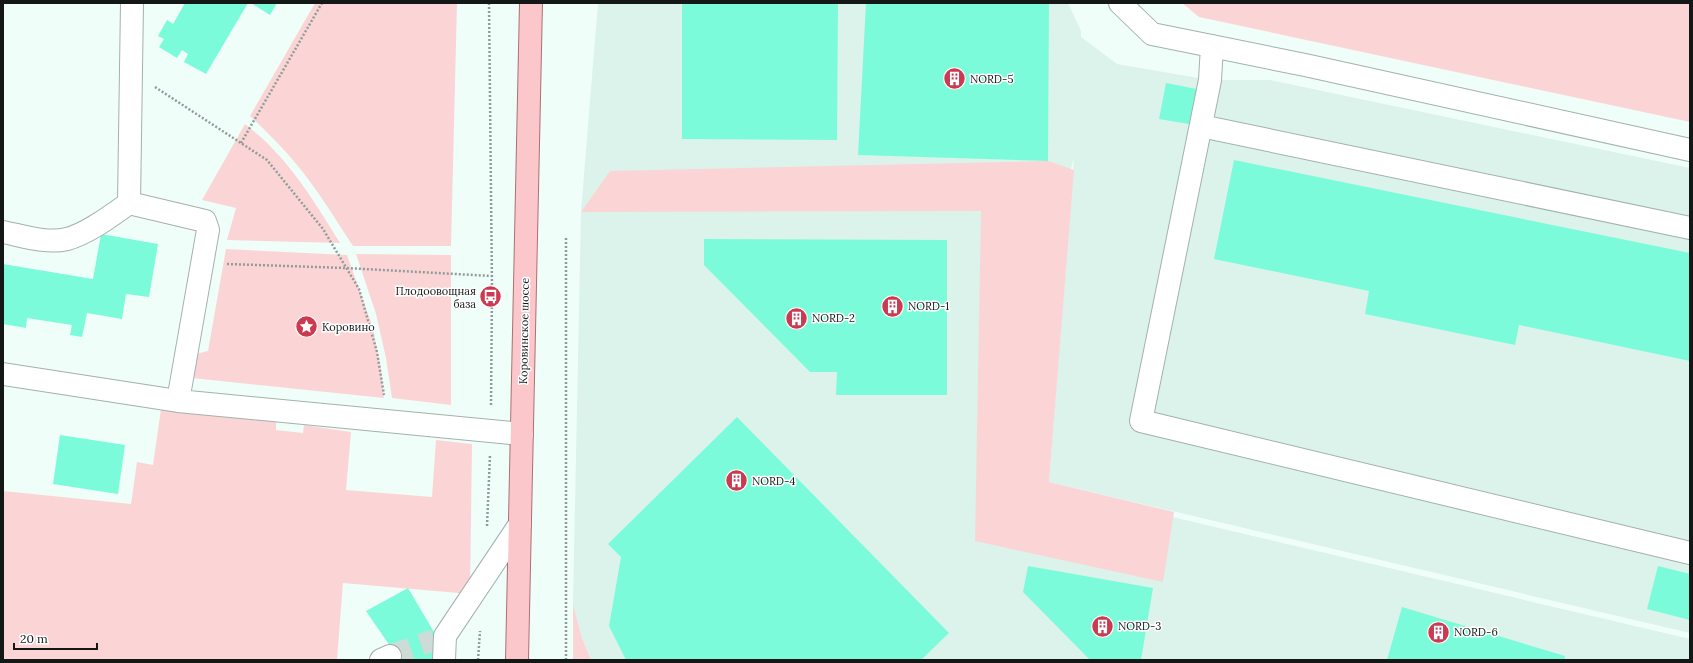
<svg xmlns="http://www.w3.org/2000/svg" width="1693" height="663" font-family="Lora,serif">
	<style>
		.built { fill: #dbf3eb }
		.green { fill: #fbd5d6 }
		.building { fill: #7cfbda }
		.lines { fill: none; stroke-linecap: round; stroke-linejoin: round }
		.minor-tunnel { stroke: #cedcd7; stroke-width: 22; stroke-dasharray: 22 11; stroke-linecap: butt }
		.minor-casing { stroke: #a3b1ac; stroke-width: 24 }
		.major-casing { stroke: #a97174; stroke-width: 24 }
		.path { stroke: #919c98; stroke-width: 2.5; stroke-dasharray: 2 2; stroke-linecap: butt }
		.minor { stroke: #fff; stroke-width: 22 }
		.major { stroke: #fcc7ca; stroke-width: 22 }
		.labels { text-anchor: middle; stroke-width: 3; stroke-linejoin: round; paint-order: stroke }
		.poi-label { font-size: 11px; fill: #131817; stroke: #fff; text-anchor: start }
		.street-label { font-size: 11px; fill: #131817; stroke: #fff }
	</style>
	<rect width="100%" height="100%" fill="#effef9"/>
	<path class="built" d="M598,3H1068L1081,31V37L1117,64L1210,80H1270L1690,168V633L1049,482L1074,158L984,470L1185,520L1690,639V660H591L582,638L573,604L581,212Z"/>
	<path class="green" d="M315,3H457L451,246H353C335,219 318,190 297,165C283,148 267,132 250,116Z
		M1182,3H1690V122L1199,17Z
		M245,124C253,131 263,138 270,146C298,174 319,209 340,243L227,240L236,208L202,200Z
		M1048,161L1074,170L1049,482L1174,512L1163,582L975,541L981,211L581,212L610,171Z
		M226,249L347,255L373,328L381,371L384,398L183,377L188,356L208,351Z
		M356,254L451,255V405L392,398L386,358L376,314Z
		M161,409L276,422V430L303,433L304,425L351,432L346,490L432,497L436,440L472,444L470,594L343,583L337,660H3V491L131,504L137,462L153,465Z
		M573,604L582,638L591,660H573Z"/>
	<path class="building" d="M185,3H248L206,74L184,62L188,54L182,50L177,58L159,47L164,39L158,36L167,20L173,24Z
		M251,3H277L270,15Z
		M682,3H838L837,140L682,139Z
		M866,3H1049L1048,161L858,155Z
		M1166,83L1207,91L1201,126L1159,119Z
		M1234,160L1690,253V361L1519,325L1515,345L1365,314L1369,291L1214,259Z
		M101,234L158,244L149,297L126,294L122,319L87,313L82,337L70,335L72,325L27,318L26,328L3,324V264L93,279Z
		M704,239L947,240V395H836L837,372H810L704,265Z
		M737,417L949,633L921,660H626L609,626L621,557L608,544Z
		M60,435L125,445L118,494L53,484Z
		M1028,566L1153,588L1141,660H1090L1023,592Z
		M1658,566L1690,574V620L1647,609Z
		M408,588L434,632L433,660H390V646L366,611Z
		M1402,607L1565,656L1564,660H1387Z"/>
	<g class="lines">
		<path class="minor-tunnel" d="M390,656L434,640"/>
		<defs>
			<path id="minor" d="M132,3L129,203L205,221L208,230L178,401L522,434
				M1120,3L1152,34L1305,65L1690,150
				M1212,46L1210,80L1141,421L1690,553
				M1201,126L1690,228
				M3,232C23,236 47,244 67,239C87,234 112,215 129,203
				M3,374L178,401
				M381,660L390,656
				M444,660L445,636L520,524"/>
			<path id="major" d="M517,660L531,3"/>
		</defs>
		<use href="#minor" class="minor-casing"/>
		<use href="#major" class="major-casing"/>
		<path class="path" d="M489,3L492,287L491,406
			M155,87L267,160L323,229L359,289L377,352L384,395
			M241,143L322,3
			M227,264L346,268L492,276
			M487,526L490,455
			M478,660L480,631
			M566,660V236"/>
		<use href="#minor" class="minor"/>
		<use href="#major" class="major"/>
	</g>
	<defs>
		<symbol id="building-disc" viewBox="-11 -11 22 22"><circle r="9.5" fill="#ca3a51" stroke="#fff"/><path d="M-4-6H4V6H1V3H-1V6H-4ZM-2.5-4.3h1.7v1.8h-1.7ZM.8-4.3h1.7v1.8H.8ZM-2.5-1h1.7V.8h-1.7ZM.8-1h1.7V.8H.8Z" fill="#fff"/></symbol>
		<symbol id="bus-disc" viewBox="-11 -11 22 22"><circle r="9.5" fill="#ca3a51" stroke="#fff"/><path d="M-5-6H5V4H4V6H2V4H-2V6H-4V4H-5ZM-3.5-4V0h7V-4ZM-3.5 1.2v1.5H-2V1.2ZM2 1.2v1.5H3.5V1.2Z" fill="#fff"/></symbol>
		<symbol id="sight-disc" viewBox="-11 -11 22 22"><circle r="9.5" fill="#ca3a51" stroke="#fff"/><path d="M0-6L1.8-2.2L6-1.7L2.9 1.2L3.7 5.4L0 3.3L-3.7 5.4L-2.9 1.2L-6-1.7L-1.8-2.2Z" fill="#fff"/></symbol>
	</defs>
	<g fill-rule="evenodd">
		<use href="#building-disc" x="942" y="66" width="25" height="25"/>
		<use href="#bus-disc" x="478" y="284" width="25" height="25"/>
		<use href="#building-disc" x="880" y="294" width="25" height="25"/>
		<use href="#building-disc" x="784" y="306" width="25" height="25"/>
		<use href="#sight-disc" x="294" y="314" width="25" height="25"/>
		<use href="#building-disc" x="724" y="468" width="25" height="25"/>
		<use href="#building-disc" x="1090" y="614" width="25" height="25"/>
		<use href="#building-disc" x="1426" y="620" width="25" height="25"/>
	</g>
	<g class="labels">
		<g class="poi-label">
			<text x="970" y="83">NORD-5</text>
			<text x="476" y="295" text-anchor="end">Плодоовощная<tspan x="476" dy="13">база</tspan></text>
			<text x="908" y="310">NORD-1</text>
			<text x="812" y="322">NORD-2</text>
			<text x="322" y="331">Коровино</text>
			<text x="752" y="485">NORD-4</text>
			<text x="1118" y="630">NORD-3</text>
			<text x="1454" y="636">NORD-6</text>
		</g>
		<g class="street-label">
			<text transform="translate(524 331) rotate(-89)" y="4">Коровинское шоссе</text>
		</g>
	</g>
	<rect width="1693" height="663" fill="none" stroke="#131817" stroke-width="8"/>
	<path d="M14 643v6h83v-6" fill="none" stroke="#131817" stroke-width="2"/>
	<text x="20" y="643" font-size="12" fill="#131817" stroke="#ffffff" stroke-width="3" paint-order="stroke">20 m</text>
</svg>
